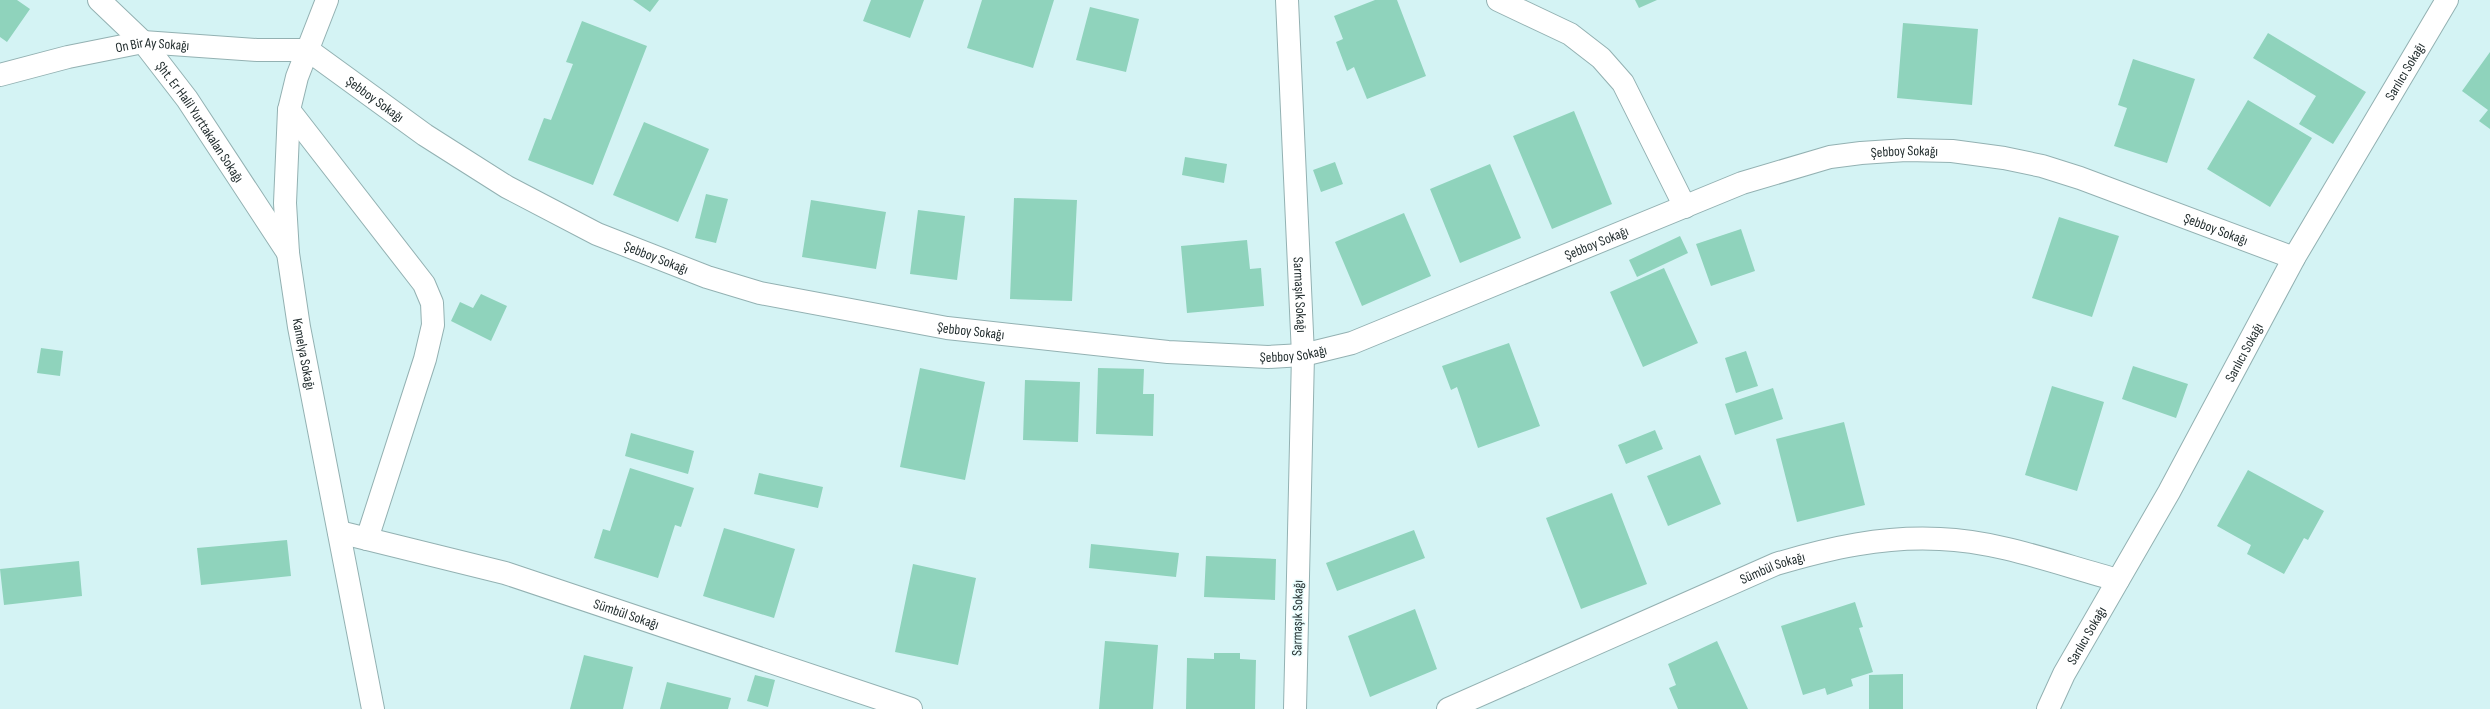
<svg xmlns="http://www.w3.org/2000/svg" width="2490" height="709" font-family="'Sofia Sans Condensed',sans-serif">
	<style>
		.building { fill: #8fd3bc }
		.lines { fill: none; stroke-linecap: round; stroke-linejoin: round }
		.lane-casing { stroke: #93b1b2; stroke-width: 24 }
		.street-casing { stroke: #93b1b2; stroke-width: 24 }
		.secondary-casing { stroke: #93b1b2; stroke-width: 24 }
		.lane { stroke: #fff; stroke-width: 22 }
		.street { stroke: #fff; stroke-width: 22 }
		.secondary { stroke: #fff; stroke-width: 22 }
		.labels { text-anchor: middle; stroke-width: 3; stroke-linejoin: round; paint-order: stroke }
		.street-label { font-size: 14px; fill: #232e2f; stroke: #ebfefe }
	</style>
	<rect width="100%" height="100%" fill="#d4f3f4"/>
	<path class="building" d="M0,0H17L30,9L7,42L0,37Z
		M633,0H659L650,12Z
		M871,0H924L910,38L863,21Z
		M982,0H1054L1033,68L967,48Z
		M1375,0H1397L1426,76L1367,99L1354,67L1347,71L1336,42L1343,39L1334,16Z
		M1635,0H1657L1639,8Z
		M1090,7L1139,19L1126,72L1076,60Z
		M582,21L647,46L593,185L528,160L544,118L551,120L573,64L566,62Z
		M1903,23L1978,29L1972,105L1897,98Z
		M2268,33L2366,92L2333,144L2299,124L2316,96L2253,58Z
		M2490,52V129L2479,121L2488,110L2462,91Z
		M2133,59L2195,79L2167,163L2114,146L2127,108L2118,105Z
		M2248,100L2312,138L2270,207L2207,169Z
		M1574,111L1612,204L1552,229L1513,136Z
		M644,122L709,149L678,222L613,195Z
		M1185,157L1227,164L1224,183L1182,175Z
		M1335,162L1343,184L1321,192L1313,170Z
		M1490,164L1521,238L1460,263L1430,189Z
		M706,194L728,199L716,243L695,238Z
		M1014,198L1077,200L1072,301L1010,299Z
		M811,200L886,212L876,269L802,257Z
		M918,210L965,216L957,280L910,274Z
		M1404,213L1431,276L1362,306L1335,242Z
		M2059,217L2119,236L2092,317L2032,298Z
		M1741,229L1755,271L1711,286L1696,244Z
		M1680,236L1688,253L1637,277L1629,260Z
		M1247,240L1250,269L1261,268L1264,306L1187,313L1181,246Z
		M1664,268L1698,343L1643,367L1610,292Z
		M481,294L507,306L491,341L451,321L460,302L473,308Z
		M1509,343L1540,426L1478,448L1457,387L1451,390L1442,366Z
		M41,348L63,351L60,376L37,373Z
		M1746,351L1758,386L1736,393L1725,358Z
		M2133,366L2188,384L2176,418L2122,399Z
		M920,368L985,382L965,480L900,467Z
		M1098,368L1144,369L1143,394H1154L1153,436L1096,434Z
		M1025,380L1080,382L1078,442L1023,440Z
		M2052,386L2104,402L2077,491L2025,475Z
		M1773,388L1783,419L1735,435L1725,404Z
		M1844,422L1865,505L1797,522L1776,439Z
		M1655,430L1663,449L1626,464L1618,445Z
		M631,433L694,451L688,474L625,456Z
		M1700,455L1721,504L1668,526L1647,476Z
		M630,468L694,488L681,527L675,525L658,578L594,558L603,529L610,531Z
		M2248,470L2324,511L2308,540L2304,538L2284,574L2247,554L2251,545L2217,526Z
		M759,473L823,487L818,508L754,494Z
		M1612,493L1647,584L1581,609L1546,518Z
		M724,528L795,549L774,618L703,596Z
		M1414,530L1425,558L1337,591L1326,563Z
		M287,540L291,576L201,585L197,548Z
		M1091,544L1179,553L1176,577L1089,568Z
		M1206,556L1276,559L1275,600L1204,597Z
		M79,561L82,596L4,605L0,569Z
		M913,564L976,578L958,665L895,652Z
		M1855,602L1863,627L1859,628L1873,672L1851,679L1853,686L1827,695L1825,688L1803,695L1781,626Z
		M1415,609L1437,669L1370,697L1348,636Z
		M1105,641L1158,645L1153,709H1099Z
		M1717,641L1748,709H1678L1669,688L1676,685L1668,664Z
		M1214,653H1240V659L1256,660L1255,709H1186L1187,658L1214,659Z
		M584,655L633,667L623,709H570Z
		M1903,674V709H1869V675Z
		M755,675L775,680L768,707L747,701Z
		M667,682L731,698L728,709H660Z"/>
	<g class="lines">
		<defs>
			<path id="lane" d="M1498,0L1570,34L1601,58L1623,83L1685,207
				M289,110L424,284L432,303L433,325L425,359L367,539"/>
			<g id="street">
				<path id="s1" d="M99,0L143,42L187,99L288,253"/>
				<path id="s2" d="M1287,0L1303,355L1295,709"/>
				<path id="s3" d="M0,75L68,57L143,42L257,50H308L425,135L507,187L597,234L707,277L760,293L947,328L1168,352L1268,357L1303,355L1352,343L1742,183L1830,157L1861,153L1906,150L1952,151L2004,158L2042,166L2080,178L2294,258"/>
				<path id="s4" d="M339,532L505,573L911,709"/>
				<path id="s5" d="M1448,709L1776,564C1830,548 1883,536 1940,539C1999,541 2061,565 2118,580"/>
				<path id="s6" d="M2048,709L2064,674L2169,492L2294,258L2447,0"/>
			</g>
			<g id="secondary">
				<path id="s7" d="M327,0L297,77L289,110L285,203L288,253L299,327L373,709"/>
			</g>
		</defs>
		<use href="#lane" class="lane-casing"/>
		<use href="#street" class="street-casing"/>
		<use href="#secondary" class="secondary-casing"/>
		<use href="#lane" class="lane"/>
		<use href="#street" class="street"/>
		<use href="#secondary" class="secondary"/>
	</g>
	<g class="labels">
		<g class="street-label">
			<text dy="5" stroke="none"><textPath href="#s3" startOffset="156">On Bir Ay Sokağı</textPath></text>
			<text dy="5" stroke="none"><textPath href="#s6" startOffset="731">Sarılıcı Sokağı</textPath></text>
			<text dy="5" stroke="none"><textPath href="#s3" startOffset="395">Şebboy Sokağı</textPath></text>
			<text dy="5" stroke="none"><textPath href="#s1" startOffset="159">Şht. Er Halil Yurttakalan Sokağı</textPath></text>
			<text dy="5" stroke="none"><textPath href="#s3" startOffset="2015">Şebboy Sokağı</textPath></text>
			<text dy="5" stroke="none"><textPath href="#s3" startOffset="2339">Şebboy Sokağı</textPath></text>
			<text dy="5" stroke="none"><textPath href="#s3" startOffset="1691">Şebboy Sokağı</textPath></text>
			<text dy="5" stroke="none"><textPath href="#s3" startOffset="719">Şebboy Sokağı</textPath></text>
			<text dy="5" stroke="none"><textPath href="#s2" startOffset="295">Sarmaşık Sokağı</textPath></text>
			<text dy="5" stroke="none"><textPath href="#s3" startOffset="1043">Şebboy Sokağı</textPath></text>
			<text dy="5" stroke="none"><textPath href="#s3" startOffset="1367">Şebboy Sokağı</textPath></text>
			<text dy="5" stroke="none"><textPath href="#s6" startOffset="407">Sarılıcı Sokağı</textPath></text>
			<text dy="5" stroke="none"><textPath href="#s7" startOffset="362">Kamelya Sokağı</textPath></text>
			<text dy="5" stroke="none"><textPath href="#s5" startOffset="354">Sümbül Sokağı</textPath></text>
			<text dy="5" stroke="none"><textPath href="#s4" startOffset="299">Sümbül Sokağı</textPath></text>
			<text transform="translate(1297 618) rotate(-89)" y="5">Sarmaşık Sokağı</text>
			<text dy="5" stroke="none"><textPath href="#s6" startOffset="83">Sarılıcı Sokağı</textPath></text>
		</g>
	</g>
</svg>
